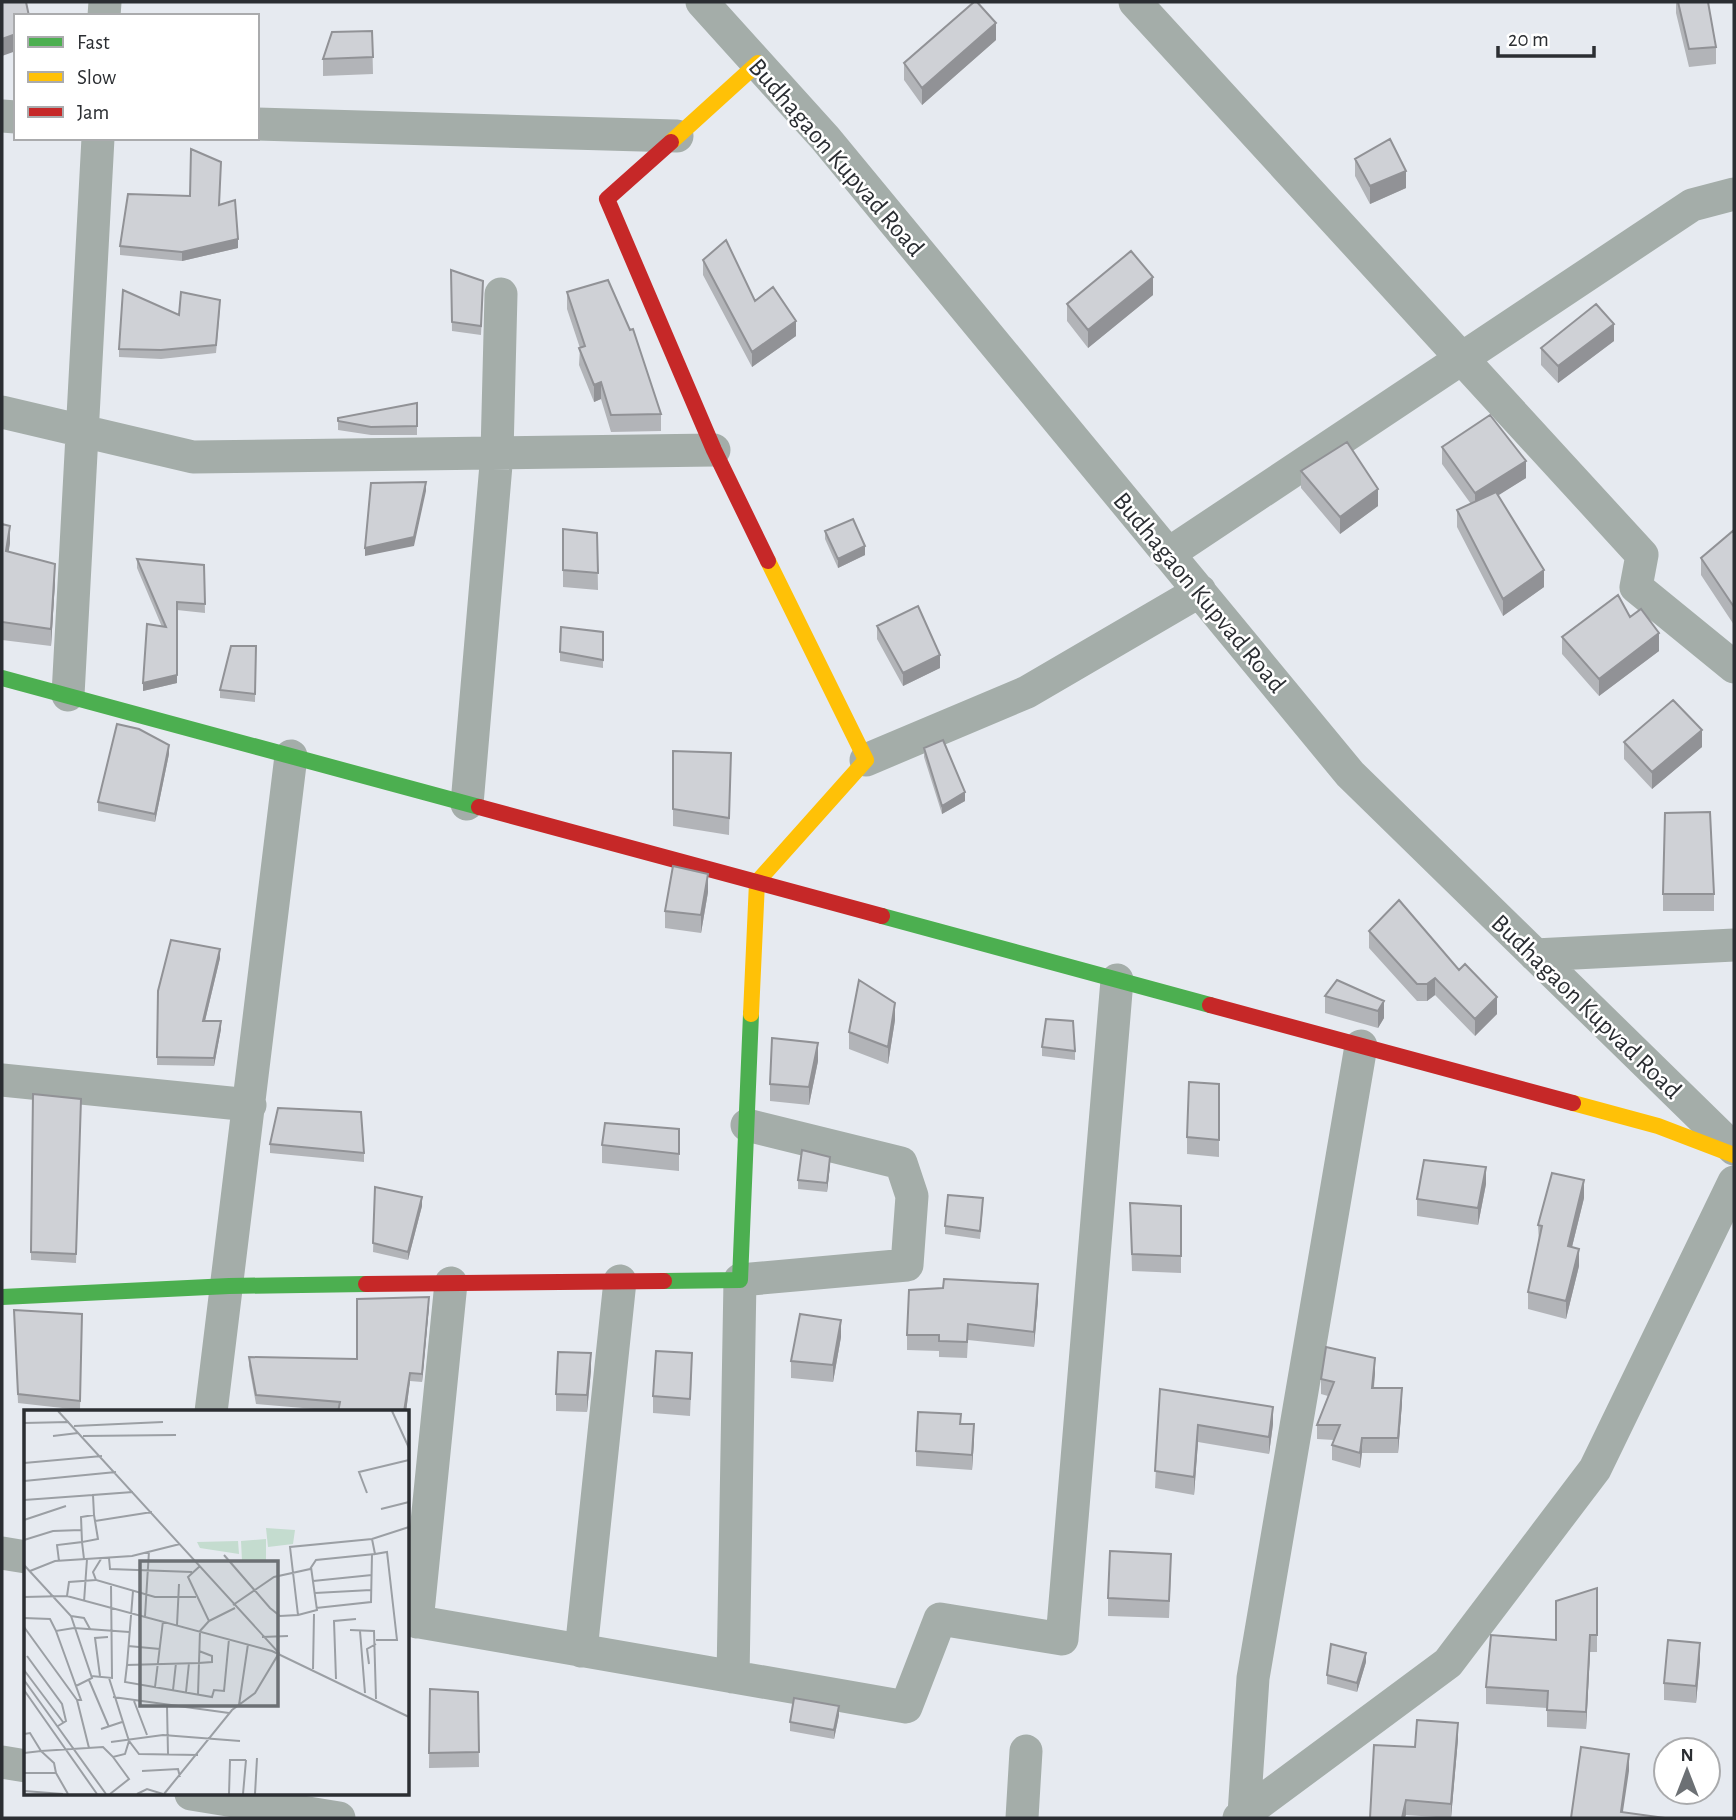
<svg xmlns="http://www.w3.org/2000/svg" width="1736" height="1820" font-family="'Alegreya Sans',sans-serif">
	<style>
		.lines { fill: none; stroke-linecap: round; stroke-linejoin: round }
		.street { stroke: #a4ada9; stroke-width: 33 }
		.fast { stroke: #4caf50; stroke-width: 16 }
		.slow { stroke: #ffc107; stroke-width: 16 }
		.jam { stroke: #c62828; stroke-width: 16 }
		.wall { fill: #b2b4b8 }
		.shaded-wall { fill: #919296 }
		.building { fill: #cfd1d6; stroke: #919296; stroke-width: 2 }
		.labels { text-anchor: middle; stroke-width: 5; stroke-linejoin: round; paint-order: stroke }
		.street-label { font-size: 26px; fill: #2b2e32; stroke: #fff }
		.inset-road { fill: none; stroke: #9b9fa4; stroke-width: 2 }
		.view { fill: #6c7074; fill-opacity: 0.15; stroke: #6c7074; stroke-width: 3.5 }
		.inset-edge { fill: none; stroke: #2b2e32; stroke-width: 3.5 }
	</style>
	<rect width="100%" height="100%" fill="#e6eaf0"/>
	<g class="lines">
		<path class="street" d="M702,2L825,138L1350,774L1734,1149
			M1135,2L1642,555L1636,587L1734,667
			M104,16L105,2
			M2,116L16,117
			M257,124L677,136
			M2,412L193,457L714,450
			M1168,554L1692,205L1734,194
			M68,695L98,138
			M866,760L1027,692L1200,591
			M467,804L497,453L501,294
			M1535,955L1734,945
			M2,1080L250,1105
			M211,1412L291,756
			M2,1553L26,1557
			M408,1620L906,1707L940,1619L1062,1639L1117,980
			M417,1622L451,1283
			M581,1651L620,1281
			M733,1677L740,1280L907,1265L912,1196L901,1163L747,1125
			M2,1762L26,1766
			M191,1794L339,1818
			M1244,1814L1253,1678L1361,1046
			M1022,1818L1026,1751
			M1239,1818L1448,1663L1595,1469L1734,1182"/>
		<path class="fast" d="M2,678L479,807
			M882,916L1210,1005
			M664,1281L740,1280L751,1014
			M2,1297L229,1286L366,1284"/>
		<path class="slow" d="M671,142L758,63
			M751,1014L757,882L866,760L768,561
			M1573,1103L1658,1126L1734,1155"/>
		<path class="jam" d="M671,142L607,199L714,450L768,561
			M479,807L882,916
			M1210,1005L1573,1103
			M366,1284L664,1281"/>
	</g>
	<path class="wall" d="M1676,2H1708L1716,47V64L1689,67L1676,13Z
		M372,31L373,74L323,76V59Z
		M996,40L922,105L904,80V63Z
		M1355,159L1406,188L1370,204L1355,176Z
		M219,205L238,248L182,261L120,255V246Z
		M703,260L755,301L796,336L752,367L703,275Z
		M451,270L483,289L481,335L452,331Z
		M567,292L661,414V431L611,432L601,399L594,402L579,365L580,348L567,309Z
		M1153,295L1088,348L1067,321V304Z
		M220,309L216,353L161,359L119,357V349L179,315Z
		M1614,341L1558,383L1541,365V348Z
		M417,403V435H371L338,430V418Z
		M1442,447L1526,478L1498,495L1544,587L1503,616L1457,527V510L1471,504L1442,464Z
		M1301,471L1378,506L1340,534L1301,488Z
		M2,524L10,543L8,552L55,582L51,646L2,640Z
		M563,529L597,533L598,590L563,587Z
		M1734,530V625L1701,575V558Z
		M825,531L865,555L838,568L825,539Z
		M137,559L204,565L205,613L177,610V683L143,691L162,627L137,568Z
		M1630,617L1659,651L1599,696L1562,654V637Z
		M877,626L940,668L903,686L877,639Z
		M603,632V668L560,661V652Z
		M256,646L255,702L220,698V690Z
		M1624,742L1702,747L1652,789L1624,759Z
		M924,748L965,801L942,814L924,757Z
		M673,751L731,753L729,835L673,826Z
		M169,754L155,822L98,811V802Z
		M708,892L701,933L665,928V911Z
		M1663,894H1714V911H1663Z
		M1369,931L1459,970L1497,1014L1475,1036L1435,995L1427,1001H1417L1369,948Z
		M220,958L205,1021L221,1029L214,1066L157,1065L158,991Z
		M1325,996L1384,1001V1018L1378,1028L1325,1013Z
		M895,1020L888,1064L849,1049V1032Z
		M1042,1047L1075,1051V1060L1042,1056Z
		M818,1061L809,1105L770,1101V1084Z
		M1219,1084V1157L1187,1154V1137Z
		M81,1099L76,1263L31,1260V1252Z
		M679,1129V1171L602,1163V1145Z
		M270,1144L364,1153V1162L270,1153Z
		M830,1165L827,1192L798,1189V1180Z
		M1486,1184L1478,1225L1417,1216V1199Z
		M375,1187L422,1206L408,1260L373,1252Z
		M1584,1198L1572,1247L1579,1266L1566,1319L1528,1309V1292L1539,1243L1538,1225Z
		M1130,1203L1181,1206V1273L1132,1271Z
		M983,1207L980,1239L945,1234V1226Z
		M1038,1300L1034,1347L968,1340L967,1358L939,1357V1351L907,1350V1335Z
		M429,1306L422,1382L410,1381L406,1412H338V1411L256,1404L249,1366V1357L357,1359Z
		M14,1310L82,1314L80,1410L18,1403Z
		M841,1337L833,1382L791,1378V1361Z
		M591,1370L587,1412L556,1411V1394Z
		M692,1370L690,1416L653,1413V1396Z
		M1375,1373L1374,1388L1402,1403L1398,1453H1362L1360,1468L1332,1460V1445L1334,1440L1317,1439V1425L1328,1396L1321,1394V1379Z
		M1160,1389L1273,1424L1269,1454L1198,1442L1194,1495L1155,1488Z
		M960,1424L974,1439L972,1470L916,1466V1451Z
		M1171,1571L1169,1618L1108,1616V1598Z
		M1597,1588V1652H1590L1586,1729L1547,1727V1708L1486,1704V1687L1556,1640Z
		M1700,1660L1696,1703L1664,1700V1683Z
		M1366,1662L1357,1692L1327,1684V1675Z
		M430,1689L478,1692L479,1767L429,1768Z
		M839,1715L834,1739L790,1731V1722Z
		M1458,1739L1451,1818L1406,1815L1374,1745L1415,1747Z"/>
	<path class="shaded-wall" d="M996,23V40L922,105V88Z
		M16,34V51L2,56V39Z
		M1406,171V188L1370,204V186Z
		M238,239V248L182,261V252Z
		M1153,277V295L1088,348V330Z
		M796,321V336L752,367V352Z
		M1614,324V341L1558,383V366Z
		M601,382V399L594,402V385Z
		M1526,461V478L1475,510V493Z
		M426,482V491L414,546L365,556V548Z
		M1378,489V506L1340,534V517Z
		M10,526V543L6,569V551Z
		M865,546V555L838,568V559Z
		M55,564V582L51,646V629Z
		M1544,570V587L1503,616V599Z
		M1659,633V651L1599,696V679Z
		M940,655V668L903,686V673Z
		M177,675V683L143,691V683Z
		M1702,730V747L1652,789V772Z
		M169,745V754L155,822V814Z
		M965,792V801L942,814V806Z
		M708,874V892L701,933V915Z
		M220,949V958L203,1029V1021Z
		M1435,978V995L1427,1001V984Z
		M1497,997V1014L1475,1036V1019Z
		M1384,1001V1018L1378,1028V1011Z
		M895,1003V1020L888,1064V1047Z
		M221,1021V1029L214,1066V1058Z
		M818,1043V1061L809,1105V1087Z
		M830,1157V1165L827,1192V1183Z
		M1486,1167V1184L1478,1225V1208Z
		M1584,1180V1198L1568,1263V1246Z
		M422,1197V1206L408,1260V1252Z
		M1579,1249V1266L1566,1319V1301Z
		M1038,1284V1300L1034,1347V1332Z
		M429,1297V1306L422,1382V1374Z
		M841,1320V1337L833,1382V1365Z
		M591,1353V1370L587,1412V1395Z
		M1375,1358V1373L1372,1403V1388Z
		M410,1373V1381L406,1412H404Z
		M1402,1388V1403L1398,1453V1438Z
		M1273,1407V1424L1269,1454V1437Z
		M974,1424V1439L972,1470V1455Z
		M1198,1425V1442L1194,1495V1477Z
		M1362,1438V1453L1360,1468V1453Z
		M1590,1635V1652L1586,1729V1712Z
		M1700,1643V1660L1696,1703V1686Z
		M1366,1653V1662L1357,1692V1683Z
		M839,1706V1715L834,1739V1730Z
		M1458,1723V1739L1451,1818V1804Z
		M1629,1754V1771L1622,1818L1621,1812Z
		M1406,1800V1815L1405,1818H1402Z"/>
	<path class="building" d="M2,2H26L29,16H16V34L2,39Z
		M974,2H977L996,23L922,88L904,63Z
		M1678,2H1708L1716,47L1689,49Z
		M372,31L373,57L323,59L332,32Z
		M1390,139L1406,171L1370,186L1355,159Z
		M191,149L221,162L219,205L235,200L238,239L182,252L120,246L128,194L190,196Z
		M726,240L755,301L773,287L796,321L752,352L703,260Z
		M1131,251L1153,277L1088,330L1067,304Z
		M451,270L483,281L481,326L452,322Z
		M608,280L630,330L633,329L661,414L611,415L601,382L594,385L579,348L585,346L567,292Z
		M123,290L179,315L181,292L220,300L216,345L161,350L119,349Z
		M1596,304L1614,324L1558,366L1541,348Z
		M417,403V426L371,427L338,421V418Z
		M1490,415L1526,461L1475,493L1442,447Z
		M1347,442L1378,489L1340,517L1301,471Z
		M426,482L414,537L365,548L371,483Z
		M1496,492L1544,570L1503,599L1457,510Z
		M853,519L865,546L838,559L825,531Z
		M2,524L10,526L6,551L55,564L51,629L2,622Z
		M563,529L597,533L598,573L563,570Z
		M1734,530V607L1701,558Z
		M137,559L204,565L205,604L177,602V675L143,683L147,624L166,627Z
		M1618,595L1630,617L1641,609L1659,633L1599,679L1562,637Z
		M918,606L940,655L903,673L877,626Z
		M561,627L603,632V660L560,652Z
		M231,646H256L255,694L220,690Z
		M1673,700L1702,730L1652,772L1624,742Z
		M117,724L139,729L169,745L155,814L98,802Z
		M943,740L965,792L942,806L924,748Z
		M673,751L731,753L729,818L673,809Z
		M1710,812L1714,894H1663L1665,813Z
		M673,866L708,874L701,915L665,911Z
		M1399,900L1459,970L1465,964L1497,997L1475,1019L1435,978L1427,984H1417L1369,931Z
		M171,940L220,949L203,1021H221L214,1058L157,1057L158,991Z
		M859,980L895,1003L888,1047L849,1032Z
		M1337,980L1384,1001L1378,1011L1325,996Z
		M1046,1019L1073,1021L1075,1051L1042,1047Z
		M772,1038L818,1043L809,1087L770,1084Z
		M1189,1082L1219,1084V1140L1187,1137Z
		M33,1094L81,1099L76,1254L31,1252Z
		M278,1108L361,1112L364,1153L270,1144Z
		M605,1123L679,1129V1154L602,1145Z
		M802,1150L830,1157L827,1183L798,1180Z
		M1424,1160L1486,1167L1478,1208L1417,1199Z
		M1552,1173L1584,1180L1568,1246L1579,1249L1566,1301L1528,1292L1542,1226L1538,1225Z
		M375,1187L422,1197L408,1252L373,1243Z
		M948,1195L983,1198L980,1231L945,1226Z
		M1130,1203L1181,1206V1256L1132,1254Z
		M944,1279L1038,1284L1034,1332L968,1324L967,1342L939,1341V1335H907L909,1290L943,1288Z
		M429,1297L422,1374L410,1373L404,1412H338L340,1402L256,1395L249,1357L357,1359V1299Z
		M14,1310L82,1314L80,1401L18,1394Z
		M800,1314L841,1320L833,1365L791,1361Z
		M1326,1347L1375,1358L1372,1388H1402L1398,1438H1362L1360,1453L1332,1445L1340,1425H1317L1334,1382L1321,1379Z
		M656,1351L692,1353L690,1399L653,1396Z
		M558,1352L591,1353L587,1395L556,1394Z
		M1160,1389L1273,1407L1269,1437L1198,1425L1194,1477L1155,1471Z
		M918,1412L961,1414L960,1424H974L972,1455L916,1451Z
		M24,1444H26V1473Z
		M1110,1551L1171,1554L1169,1601L1108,1598Z
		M1597,1588V1635H1590L1586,1712L1547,1710L1548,1691L1486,1687L1491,1635L1556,1640V1601Z
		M1668,1640L1700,1643L1696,1686L1664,1683Z
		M1331,1644L1366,1653L1357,1683L1327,1675Z
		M430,1689L478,1692L479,1752L429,1753Z
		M794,1698L839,1706L834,1730L790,1722Z
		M1417,1720L1458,1723L1451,1804L1406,1800L1402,1818H1370L1374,1745L1415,1747Z
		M1581,1747L1629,1754L1621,1812L1665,1818H1571Z"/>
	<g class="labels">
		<g class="street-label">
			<text transform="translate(837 157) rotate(49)" y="9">Budhagaon Kupvad Road</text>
			<text transform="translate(1200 592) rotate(50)" y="9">Budhagaon Kupvad Road</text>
			<text transform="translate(1587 1006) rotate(44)" y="9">Budhagaon Kupvad Road</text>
		</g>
	</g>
	<g transform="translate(24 1410)">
		<rect width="385" height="385" fill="#e6eaf0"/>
		<path d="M242,118L271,120L269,134L244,137ZM242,129V150L218,151L217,131ZM214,131L215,144L176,138L173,132Z" fill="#c4dccf"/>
		<path class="inset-road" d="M34,1L255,243L231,283L208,300L140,384M368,1L385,38M0,13L45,12M50,16L139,12M29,26L54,23M59,26L152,25M0,53L78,46M0,71L92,62M343,83L335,62L385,50M0,90L69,85M357,99L385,92M70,105L69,85L109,82M0,110L42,96M71,111L128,102M348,129L351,144L363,142L373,230H352M0,130L29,121L57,120M200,145L246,198L256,206L274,205L266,137L348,129L385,117M85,148L86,159L168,162M77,149L69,162L72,170L131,187H172M35,151L33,135L58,132L57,107L70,105L74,129L58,132L60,149M0,155L47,206L68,268L52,276M176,156L164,167L185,211L176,221L175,253L103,255L101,272L188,287L190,280L200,281L205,229M6,161L31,151L108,146L156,134M289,171L348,165M291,183L347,180M43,186L45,172L72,170M0,187L43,186L248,241L385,307M60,192L63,149M209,195L250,167L286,159L292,150L351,144M292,198L347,192L348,144M274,205L293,200L287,157M47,206L60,208L66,219M121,206L125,141M0,208L26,209L32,221L50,218L105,222M185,211L211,198M153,215L155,174M0,217L53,290M326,220L350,221L352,289M32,221L57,290H53L65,338M336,221L341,283M238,227L264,226M104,236L136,239M3,246L38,294L42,311L34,316M345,254L343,239L352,234M103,255L109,181M289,259L290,204M0,260L39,312M67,266L88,268L87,174M76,266L71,228L84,227M85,268L105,331M312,269L310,211L332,209M0,270L82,384M65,270L85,317M131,277L139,211M0,280L73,384M149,280L152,253M162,282L165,253M174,284L175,253L188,252V246L175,241M89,287L205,303M110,291L123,325M215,295L224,234M143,296L144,344M77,319L98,312M0,324L6,323L17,341L79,337L89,347L101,344L105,331L115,344L174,345M87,332L139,325L216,331M0,343L17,341L30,353L32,363H0M118,361L154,359L156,367M32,363L44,384M0,381L39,384M86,384L105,369L89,347M113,384L123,379L139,384M205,384L206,350H222M219,384L222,350M231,384L233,348"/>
		<path class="view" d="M116,151H254V296H116Z"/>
		<rect width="385" height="385" class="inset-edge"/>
	</g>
	<rect width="1736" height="1820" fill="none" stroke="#2b2e32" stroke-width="7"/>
	<rect x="14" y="14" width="245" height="126" fill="#ffffff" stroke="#aaabad" stroke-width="2"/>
	<rect x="28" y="37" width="35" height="10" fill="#4caf50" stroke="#aaabad" stroke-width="2"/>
	<text x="77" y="49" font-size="21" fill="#2b2e32">Fast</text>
	<rect x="28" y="72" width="35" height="10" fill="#ffc107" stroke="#aaabad" stroke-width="2"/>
	<text x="77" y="84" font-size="21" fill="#2b2e32">Slow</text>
	<rect x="28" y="107" width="35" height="10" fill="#c62828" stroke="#aaabad" stroke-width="2"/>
	<text x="77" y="119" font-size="21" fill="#2b2e32">Jam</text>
	<g transform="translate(1687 1771)"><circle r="33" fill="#ffffff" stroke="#aaabad" stroke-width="2"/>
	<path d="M0-5L12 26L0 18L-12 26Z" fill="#6c7074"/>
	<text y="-10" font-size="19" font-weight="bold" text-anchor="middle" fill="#2b2e32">N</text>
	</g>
	<path d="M1498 46v10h96v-10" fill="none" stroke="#2b2e32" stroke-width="3.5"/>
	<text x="1508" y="46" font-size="21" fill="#2b2e32" stroke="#ffffff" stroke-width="5" paint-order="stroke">20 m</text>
</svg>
